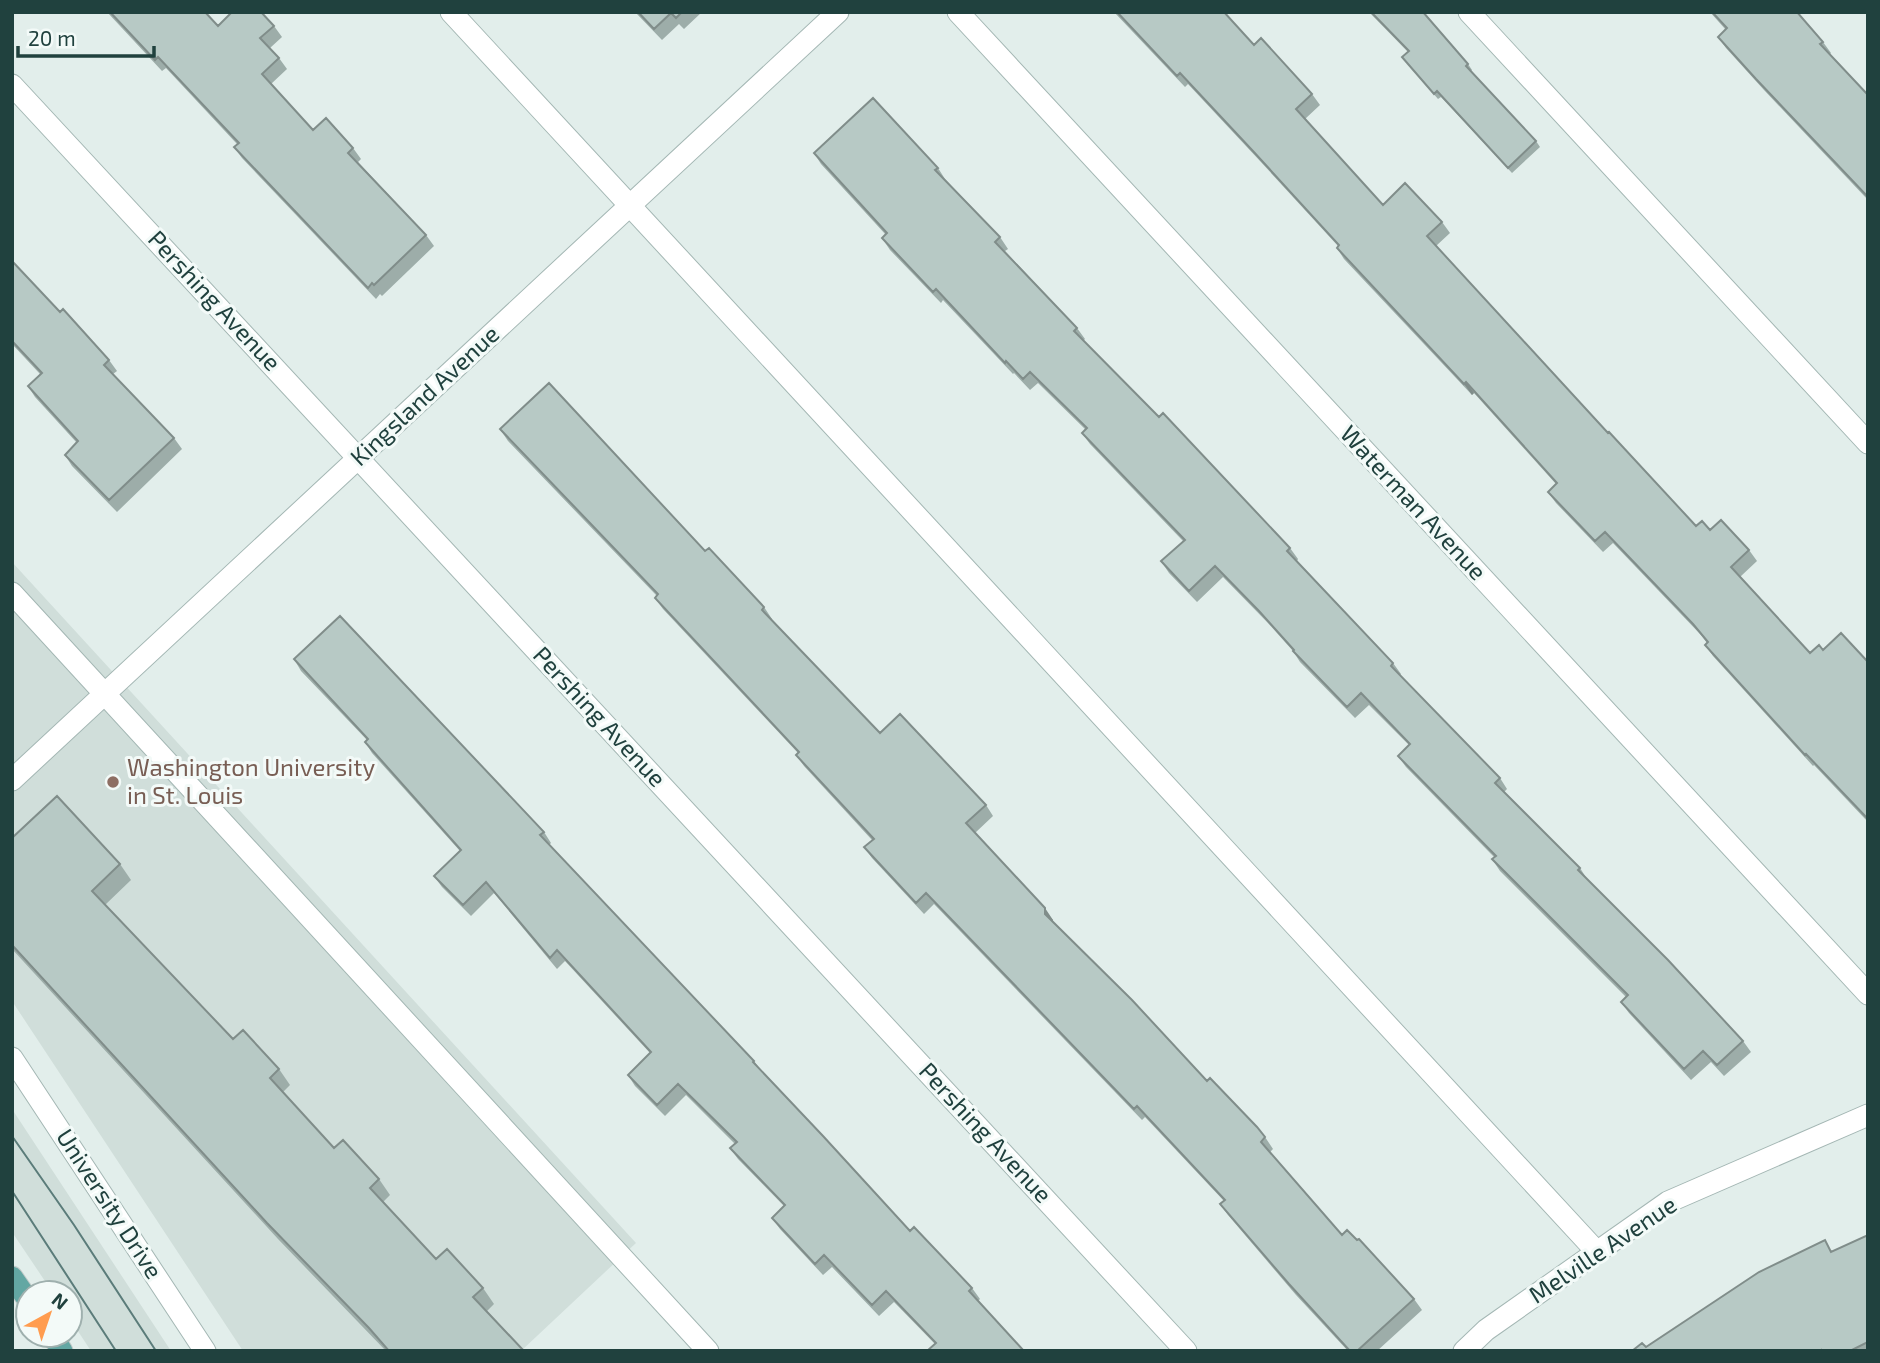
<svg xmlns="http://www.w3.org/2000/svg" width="1880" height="1363" font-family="'Exo 2',sans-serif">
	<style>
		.built { fill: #d0deda }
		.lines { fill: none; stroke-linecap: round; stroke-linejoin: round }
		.service-casing { stroke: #a4b7b4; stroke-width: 23 }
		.minor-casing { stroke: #a4b7b4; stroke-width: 23 }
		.primary-casing { stroke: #c1cac9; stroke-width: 23 }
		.service { stroke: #fff; stroke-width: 21 }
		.minor { stroke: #fff; stroke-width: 21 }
		.primary { stroke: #63a7a3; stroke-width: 21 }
		.tram { stroke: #5b7c7a; stroke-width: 2 }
		.wall { fill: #9dada9 }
		.shaded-wall { fill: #808d8a }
		.building { fill: #b7c9c5; stroke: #808d8a; stroke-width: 2 }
		.education-dot { fill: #8d6e63; stroke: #f3faf8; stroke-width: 2.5 }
		.labels { text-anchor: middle; stroke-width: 6; stroke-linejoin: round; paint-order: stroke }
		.street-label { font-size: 24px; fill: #20413e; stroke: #f3faf8 }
		.education-label { font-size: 24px; fill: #785e54; stroke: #f3faf8; text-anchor: start }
	</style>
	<rect width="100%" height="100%" fill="#e2eeeb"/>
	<path class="built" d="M12,562L636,1243L521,1351H243L12,1001Z
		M12,1109L171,1351H91L70,1319V1293H53L12,1232Z"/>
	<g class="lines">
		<defs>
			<path id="service" d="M451,12L1597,1252
				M1469,12L1868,443
				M12,593L708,1351"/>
			<path id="minor" d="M958,12L1868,994
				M12,85L1186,1351
				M12,780L838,12
				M12,1058L205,1351
				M1464,1351L1486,1330L1668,1202L1868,1115"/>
			<path id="primary" d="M12,1277L28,1300
				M52,1335L62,1351"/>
		</defs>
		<use href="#service" class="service-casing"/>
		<use href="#minor" class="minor-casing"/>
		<use href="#primary" class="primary-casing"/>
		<use href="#service" class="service"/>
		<use href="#minor" class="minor"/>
		<use href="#primary" class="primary"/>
		<path class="tram" d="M12,1136L74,1225L156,1351
			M12,1191L116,1351"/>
	</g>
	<path class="wall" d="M107,12H205L218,26H274L282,37L270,48L279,58L287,69L271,84L313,130L353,148L361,159L358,162L426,235L434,246L382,296L380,294L376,299L242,158L234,147L237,144L166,68L162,71Z
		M635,12H702L684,29L679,24L662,40Z
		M1114,12H1224L1254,45L1312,94L1320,105L1305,119L1383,205L1442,222L1450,233L1436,246L1608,433L1696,526L1710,530L1749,550L1757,561L1740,577L1810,653L1823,650L1868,662V822L1814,765L1813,766L1713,656L1705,645L1707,643L1701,635L1613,543L1603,552L1556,503L1548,492L1556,484L1474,393L1472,395L1344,259L1337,248L1338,246L1260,161L1188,84L1185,87Z
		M1369,12H1423L1468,64L1472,70L1471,71L1536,141L1540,147L1512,173L1441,97L1438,99L1402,57L1408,52Z
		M1710,12H1797L1823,42L1831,53L1830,54L1868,95V200L1764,90L1726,48L1718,37L1726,30Z
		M814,153L938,168L945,179L1000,237L1008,249L1005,251L1077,328L1085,339L1083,341L1290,548L1298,559L1297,561L1393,663L1401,674L1400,675L1500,778L1507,789L1504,792L1580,868L1587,879L1743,1041L1751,1052L1724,1076L1711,1062L1691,1080L1629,1013L1621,1002L1626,997L1500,871L1492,859L1494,857L1406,767L1398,756L1409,745L1369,705L1355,718L1300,662L1293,651L1267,622L1223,577L1197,602L1169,573L1161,561L1183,541L1090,444L1082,433L1086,430L1038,383L1030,390L1014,373L1013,374L943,300L941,303L890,250L882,238L886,235L821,164Z
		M12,261L60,312L109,360L117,371L113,374L174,438L182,449L117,512L72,466L65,455L77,443L35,397L28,386L40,374L12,344Z
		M500,429L705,551L764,607L772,619L771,620L880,733L986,805L993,816L975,833L1053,920V922L1207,1081L1265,1137L1273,1149L1270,1152L1342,1235L1414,1299L1422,1310L1377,1351H1348L1296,1295L1228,1215L1220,1204L1224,1201L1145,1117L1142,1120L934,904L924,914L872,858L864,847L872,840L804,766L796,755L798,753L663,609L655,598L657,596L508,441Z
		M294,659L544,832L551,843L549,845L754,1061L762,1072L910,1231L972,1288L980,1299L935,1344L894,1302L879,1316L832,1267L823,1275L780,1229L772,1218L784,1206L738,1159L730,1148L735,1144L686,1095L665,1116L635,1086L628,1075L650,1053L565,961L557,969L494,893L471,916L442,887L434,876L460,851L372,753L365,742L367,740L301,671Z
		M12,838L120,864L131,880L105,905L233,1039L279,1069L290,1085L283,1092L334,1148L379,1179L390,1195L383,1202L436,1259L483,1288L494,1304L487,1311L524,1351H386L278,1239L12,949Z
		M1868,1235V1351H1632L1646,1347L1832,1252Z"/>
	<path class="shaded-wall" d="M1466,382L1474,393L1472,395L1464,384Z
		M1045,908L1053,920V925L1045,914Z"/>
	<path class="building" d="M110,12H205L218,26L232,12H261L274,26L260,38L279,58L262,74L313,130L326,118L353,148L348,153L426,235L374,285L372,283L368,288L234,147L239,143L158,57L155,60Z
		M638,12H682L676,18L671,13L654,29Z
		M1117,12H1224L1254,45L1261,38L1312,94L1296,109L1383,205L1405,183L1442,222L1427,236L1608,433L1609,432L1696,526L1702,521L1710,530L1721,520L1749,550L1731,567L1810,653L1819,645L1823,650L1841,633L1868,662V819L1806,754L1805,755L1705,645L1708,642L1693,624L1605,532L1595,541L1548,492L1557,483L1466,382L1464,384L1337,248L1339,245L1252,150L1180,73L1177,76Z
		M1371,12H1423L1468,64L1466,66L1536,141L1508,168L1437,91L1434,94L1402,57L1409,51Z
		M1712,12H1797L1823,42L1820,44L1868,95V197L1756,79L1718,37L1727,28Z
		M873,98L938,168L935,170L1000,237L995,242L1077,328L1074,331L1159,417L1163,413L1290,548L1287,551L1393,663L1391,666L1500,778L1495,783L1580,868L1578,870L1668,960L1743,1041L1717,1065L1703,1051L1684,1069L1621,1002L1628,995L1492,859L1496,856L1398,756L1410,744L1361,693L1347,707L1293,651L1294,650L1259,611L1215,566L1189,591L1161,561L1185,540L1082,433L1087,428L1030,372L1023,379L1006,361L1005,363L936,289L933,292L882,238L887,233L814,153Z
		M12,261L60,312L63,309L109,360L104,365L174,438L109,500L65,455L78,441L28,386L42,373L12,341Z
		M549,383L705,551L709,548L764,607L762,610L880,733L900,714L986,805L966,823L1045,908V914L1132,1000L1207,1081L1210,1078L1257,1127L1265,1137L1261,1142L1342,1235L1347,1230L1357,1240L1359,1239L1414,1299L1357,1351H1350L1289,1284L1220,1204L1225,1200L1137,1106L1134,1109L926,893L916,903L864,847L874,839L796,755L799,752L655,598L658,594L500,429Z
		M340,616L544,832L540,835L754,1061L753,1062L823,1136L910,1231L914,1227L972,1288L969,1291L1024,1351H927L936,1343L886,1291L872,1305L824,1255L815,1264L772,1218L785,1205L730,1148L737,1142L678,1084L657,1105L628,1075L651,1052L557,950L550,958L486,882L463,905L434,876L461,850L365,742L368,739L294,659Z
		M57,796L120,864L92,891L233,1039L243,1030L279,1069L270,1078L334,1148L343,1140L379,1179L370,1188L436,1259L447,1249L483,1288L473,1297L524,1351H389L369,1328L267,1223L12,945V838Z
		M1868,1235V1342L1850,1351H1821V1350L1819,1351H1632L1642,1343L1646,1347L1759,1272L1825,1240L1831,1252Z"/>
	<circle class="education-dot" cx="113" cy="782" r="7"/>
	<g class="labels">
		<g class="street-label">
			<text transform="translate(214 301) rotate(47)" y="8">Pershing Avenue</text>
			<text transform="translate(425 396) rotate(-43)" y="8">Kingsland Avenue</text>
			<text transform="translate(1413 503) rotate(47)" y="8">Waterman Avenue</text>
			<text transform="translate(599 717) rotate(47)" y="8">Pershing Avenue</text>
			<text transform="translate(985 1133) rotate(47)" y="8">Pershing Avenue</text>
			<text transform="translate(109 1204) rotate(57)" y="8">University Drive</text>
			<text transform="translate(1603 1250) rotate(-34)" y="8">Melville Avenue</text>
		</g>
		<g class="education-label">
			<text x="127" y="776">Washington University<tspan x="127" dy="28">in St. Louis</tspan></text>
		</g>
	</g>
	<rect width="1880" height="1363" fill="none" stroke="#20413e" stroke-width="28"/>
	<g transform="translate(49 1314) rotate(40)"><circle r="33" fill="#f3faf8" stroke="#9fb0ae" stroke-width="2"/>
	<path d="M0-5L12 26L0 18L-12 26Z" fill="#ff9c4f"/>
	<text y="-10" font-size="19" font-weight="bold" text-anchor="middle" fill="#20413e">N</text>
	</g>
	<path d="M18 46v10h136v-10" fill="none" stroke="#20413e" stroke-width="3.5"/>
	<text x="28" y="46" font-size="21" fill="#20413e" stroke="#f3faf8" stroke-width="5" paint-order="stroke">20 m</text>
</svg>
